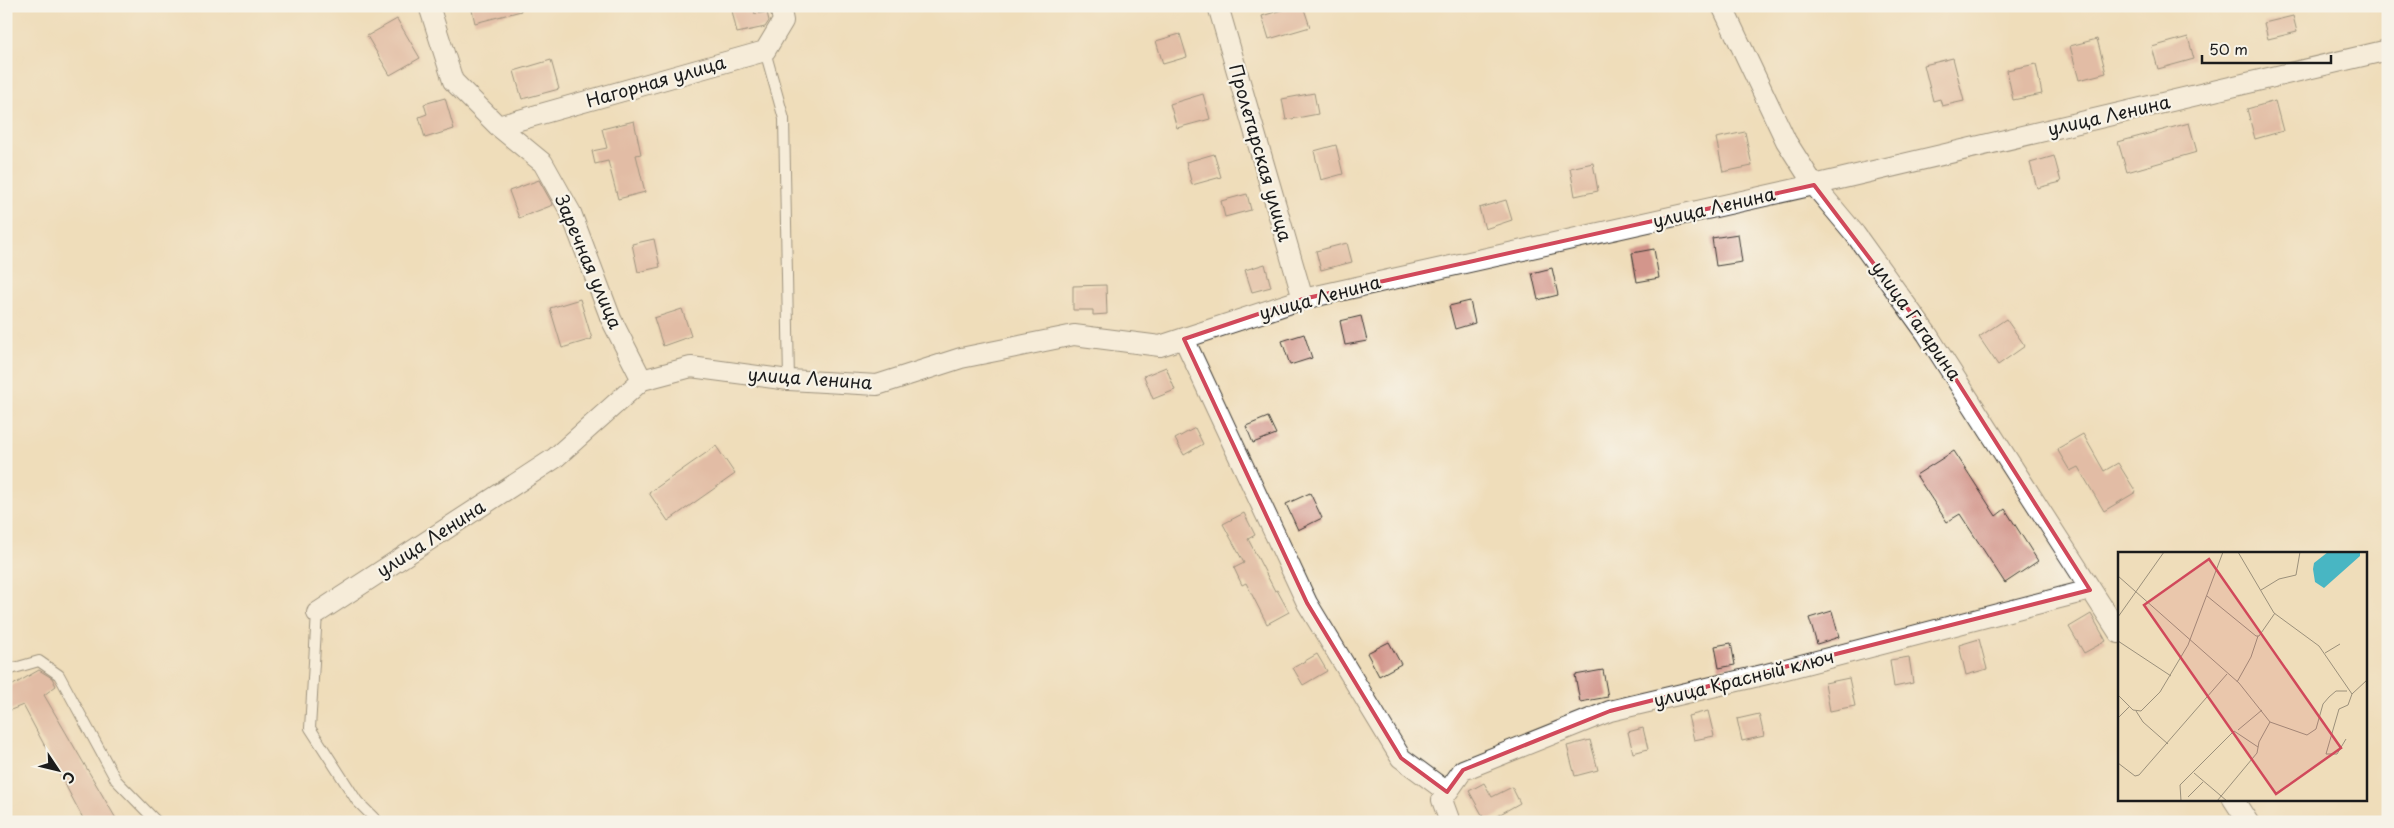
<svg xmlns="http://www.w3.org/2000/svg" width="2394" height="828" font-family="'Playpen Sans',sans-serif">
	<style>
		.building { fill: #d3968c }
		.lines { fill: none; stroke-linecap: round; stroke-linejoin: round }
		.lane-casing { stroke: #3c3934; stroke-width: 12 }
		.street-casing { stroke: #3c3934; stroke-width: 22 }
		.lane { stroke: #fff; stroke-width: 10 }
		.street { stroke: #fff; stroke-width: 20 }
		.marked { fill: none; stroke: #d1495b; stroke-width: 4; stroke-linejoin: round }
		.labels { text-anchor: middle; stroke-width: 4.5; stroke-linejoin: round; paint-order: stroke }
		.street-label { font-size: 18px; fill: #1c1c1c; stroke: #f7f3e8 }
		.inset-road { fill: none; stroke: #9b907b; stroke-width: 1 }
		.view { fill: #d1495b; fill-opacity: 0.15; stroke: #d1495b; stroke-width: 2.5 }
		.inset-edge { fill: none; stroke: #1c1c1c; stroke-width: 2.5 }
	</style>
	<rect width="100%" height="100%" fill="#f7f3e8"/>
	<filter id="ink" filterUnits="userSpaceOnUse"><feTurbulence type="fractalNoise" baseFrequency=".02" numOctaves="2"/><feDisplacementMap in="SourceGraphic" scale="10" xChannelSelector="R" yChannelSelector="G"/><feConvolveMatrix kernelMatrix="1 2 1 2 8 2 1 2 1" color-interpolation-filters="sRGB"/></filter>
	<filter id="wash" filterUnits="userSpaceOnUse"><feTurbulence type="fractalNoise" baseFrequency=".0096" numOctaves="4" result="noise"/><feDisplacementMap in="SourceGraphic" scale="20" xChannelSelector="R" yChannelSelector="G"/><feGaussianBlur stdDeviation="1.12" result="paint"/><feColorMatrix in="noise" values="0 0 0 0 0 0 0 0 0 0 0 0 0 0 0 0 0 1.4 0 .05"/><feComposite in="paint" operator="in"/></filter>
	<g filter="url(#wash)">
		<rect width="100%" height="100%" fill="#efddba"/>
		<g id="blocks">
			<path class="building" d="M471,6H520L521,11L475,23Z
				M731,6H753L755,14L767,12L769,21L765,27L737,33Z
				M1295,6H1303L1310,27L1269,39L1262,16Z
				M2293,16L2297,32L2268,39L2264,23Z
				M397,19L420,58L390,75L367,36Z
				M1180,34L1187,57L1163,64L1156,41Z
				M2188,37L2194,59L2158,69L2152,47Z
				M2097,39L2106,73L2079,80L2070,46Z
				M1953,58L1964,101L1942,106L1940,99L1933,101L1924,65Z
				M551,60L559,89L522,99L514,71Z
				M2036,64L2042,94L2013,100L2007,70Z
				M1314,93L1318,114L1286,120L1282,99Z
				M1203,94L1210,119L1177,128L1170,104Z
				M445,98L454,129L425,138L419,117L427,114L424,104Z
				M2275,101L2283,131L2255,139L2247,109Z
				M634,121L641,154L636,155L645,192L618,199L608,161L595,164L592,151L607,148L602,129Z
				M2189,123L2197,152L2127,172L2118,142Z
				M1745,132L1752,166L1723,172L1716,138Z
				M1336,145L1343,174L1321,180L1314,151Z
				M1214,154L1221,177L1192,185L1186,162Z
				M2054,156L2061,182L2037,188L2030,163Z
				M1593,163L1598,191L1575,196L1570,168Z
				M539,180L553,205L519,218L509,191Z
				M1247,194L1251,210L1225,217L1221,201Z
				M1506,200L1512,220L1485,229L1479,208Z
				M1738,234L1742,262L1716,266L1712,238Z
				M654,239L660,267L638,272L632,244Z
				M1347,243L1352,262L1321,270L1316,251Z
				M1654,249L1659,278L1637,282L1632,253Z
				M1265,264L1271,287L1252,292L1245,270Z
				M1552,268L1558,295L1538,300L1532,273Z
				M1106,285L1107,314L1093,315V310H1073V286Z
				M580,299L592,339L562,348L550,308Z
				M1470,301L1475,323L1455,329L1449,306Z
				M682,309L691,336L663,346L654,318Z
				M1361,316L1367,341L1345,345L1340,321Z
				M2006,319L2025,346L1998,365L1979,337Z
				M1304,334L1312,358L1290,365L1282,341Z
				M1166,367L1175,390L1153,399L1144,376Z
				M1268,417L1276,434L1253,443L1246,426Z
				M1195,428L1203,444L1184,455L1175,439Z
				M2083,434L2104,471L2118,463L2136,492L2104,511L2078,467L2070,471L2057,449Z
				M716,446L735,474L668,521L649,493Z
				M1954,451L1996,516L2005,509L2038,561L2005,583L1960,514L1947,522L1916,475Z
				M1310,493L1322,518L1298,530L1286,504Z
				M1244,513L1255,535L1248,539L1275,591L1277,590L1289,612L1267,624L1246,583L1242,585L1234,568L1244,563L1223,524Z
				M1832,611L1839,637L1817,644L1809,618Z
				M2091,614L2106,641L2084,653L2069,627Z
				M1979,639L1987,669L1966,675L1959,645Z
				M1389,642L1401,664L1379,676L1367,653Z
				M1731,643L1735,665L1719,668L1715,646Z
				M1317,654L1327,671L1303,685L1293,668Z
				M1909,657L1913,683L1894,687L1890,660Z
				M39,670L52,678L56,686L44,695L118,822H85L23,705L6,712V689Z
				M1603,670L1608,697L1580,702L1575,675Z
				M1849,678L1855,706L1830,711L1825,683Z
				M1708,711L1714,736L1694,740L1688,716Z
				M1759,714L1764,736L1742,741L1737,719Z
				M1643,728L1648,749L1633,753L1628,732Z
				M1590,740L1598,770L1575,776L1567,746Z
				M1484,783L1492,797L1512,787L1520,803L1486,822L1469,791Z"/>
		</g>
	</g>
	<g filter="url(#ink)">
		<use href="#blocks" fill-opacity="0" stroke="#3c3934" stroke-width="1"/>
		<g class="lines">
			<defs>
				<path id="lane" d="M765,51L784,119L789,380
					M317,613L310,728L357,801L378,822
					M6,675L11,669L39,661L59,675L116,780L157,822"/>
				<path id="street" d="M429,6L453,81L498,126L543,163L571,213L611,319L642,380
					M1218,6L1303,299
					M1722,6L1786,141L1814,185L1855,234L1927,334L2119,633
					M498,126L765,51L783,21L780,6
					M1184,339L1307,603L1401,758L1447,792
					M317,613L555,458L642,380L691,367L789,380L877,385L961,358L1074,335L1160,346L1303,299L1814,185L2388,50
					M2233,799L2248,822
					M1450,822L1442,800L1463,770L1610,711L1767,674L2090,590"/>
			</defs>
			<use href="#lane" class="lane-casing"/>
			<use href="#street" class="street-casing"/>
			<use href="#lane" class="lane"/>
			<use href="#street" class="street"/>
		</g>
	</g>
	<path d="M0 0H2394V828H0ZM1814,185L1927,334L2090,590L1610,711L1463,770L1447,792L1401,758L1307,603L1184,339L1303,299Z" fill="#efddba" fill-opacity=".55" fill-rule="evenodd"/>
	<path class="marked" d="M1814,185L1927,334L2090,590L1610,711L1463,770L1447,792L1401,758L1307,603L1184,339L1303,299Z"/>
	<g class="labels">
		<g class="street-label">
			<text transform="translate(656 82) rotate(-16)" y="6">Нагорная улица</text>
			<text transform="translate(2109 116) rotate(-13)" y="6">улица Ленина</text>
			<text transform="translate(1260 153) rotate(74)" y="6">Пролетарская улица</text>
			<text transform="translate(1714 208) rotate(-13)" y="6">улица Ленина</text>
			<text transform="translate(588 262) rotate(67)" y="6">Заречная улица</text>
			<text transform="translate(1320 298) rotate(-15)" y="6">улица Ленина</text>
			<text transform="translate(1916 321) rotate(55)" y="6">улица Гагарина</text>
			<text transform="translate(810 379) rotate(4)" y="6">улица Ленина</text>
			<text transform="translate(431 539) rotate(-33)" y="6">улица Ленина</text>
			<text transform="translate(1744 679) rotate(-14)" y="6">улица Красный ключ</text>
		</g>
	</g>
	<g transform="translate(2118 552)">
		<rect width="249" height="249" fill="#efddba"/>
		<path d="M210,0H242V4L206,36L197,30L195,17L196,11Z" fill="#48b6c3"/>
		<path class="inset-road" d="M120,0L156,61L201,94L234,142M0,24L121,131L152,170L189,183L198,177L205,152L211,145L218,139H229M143,38L161,27L178,23L182,0M89,44L138,84H141L157,61M0,65L46,0M0,89L53,124M207,101L222,92M119,130L133,105L140,84M0,143L15,158L23,159L42,140L70,93L105,0M18,159L25,170L50,192M0,166L11,155M120,178L144,158M228,187L219,202H208L221,157L230,153L234,142L249,128M0,211L17,224L21,223L109,122M76,221L109,249M70,245L85,230M63,249L62,233L116,179L140,195M99,249L139,201L141,190L152,170"/>
		<path class="view" d="M91,7L223,196L158,242L26,53Z"/>
		<rect width="249" height="249" class="inset-edge"/>
	</g>
	<rect width="2394" height="828" fill="none" stroke="#f7f3e8" stroke-width="25"/>
	<g transform="translate(58 770) rotate(125)" stroke="#f7f3e8" stroke-width="4" paint-order="stroke">
	<path d="M0-4L9 19L0 12L-9 19Z" fill="#1c1c1c"/>
	<text y="-8" font-size="14" font-weight="bold" text-anchor="middle" fill="#1c1c1c">С</text>
	</g>
	<path d="M2202 55v8h129v-8" fill="none" stroke="#1c1c1c" stroke-width="2.5"/>
	<text x="2209" y="55" font-size="15" fill="#1c1c1c" stroke="#f7f3e8" stroke-width="4" paint-order="stroke">50 m</text>
</svg>
